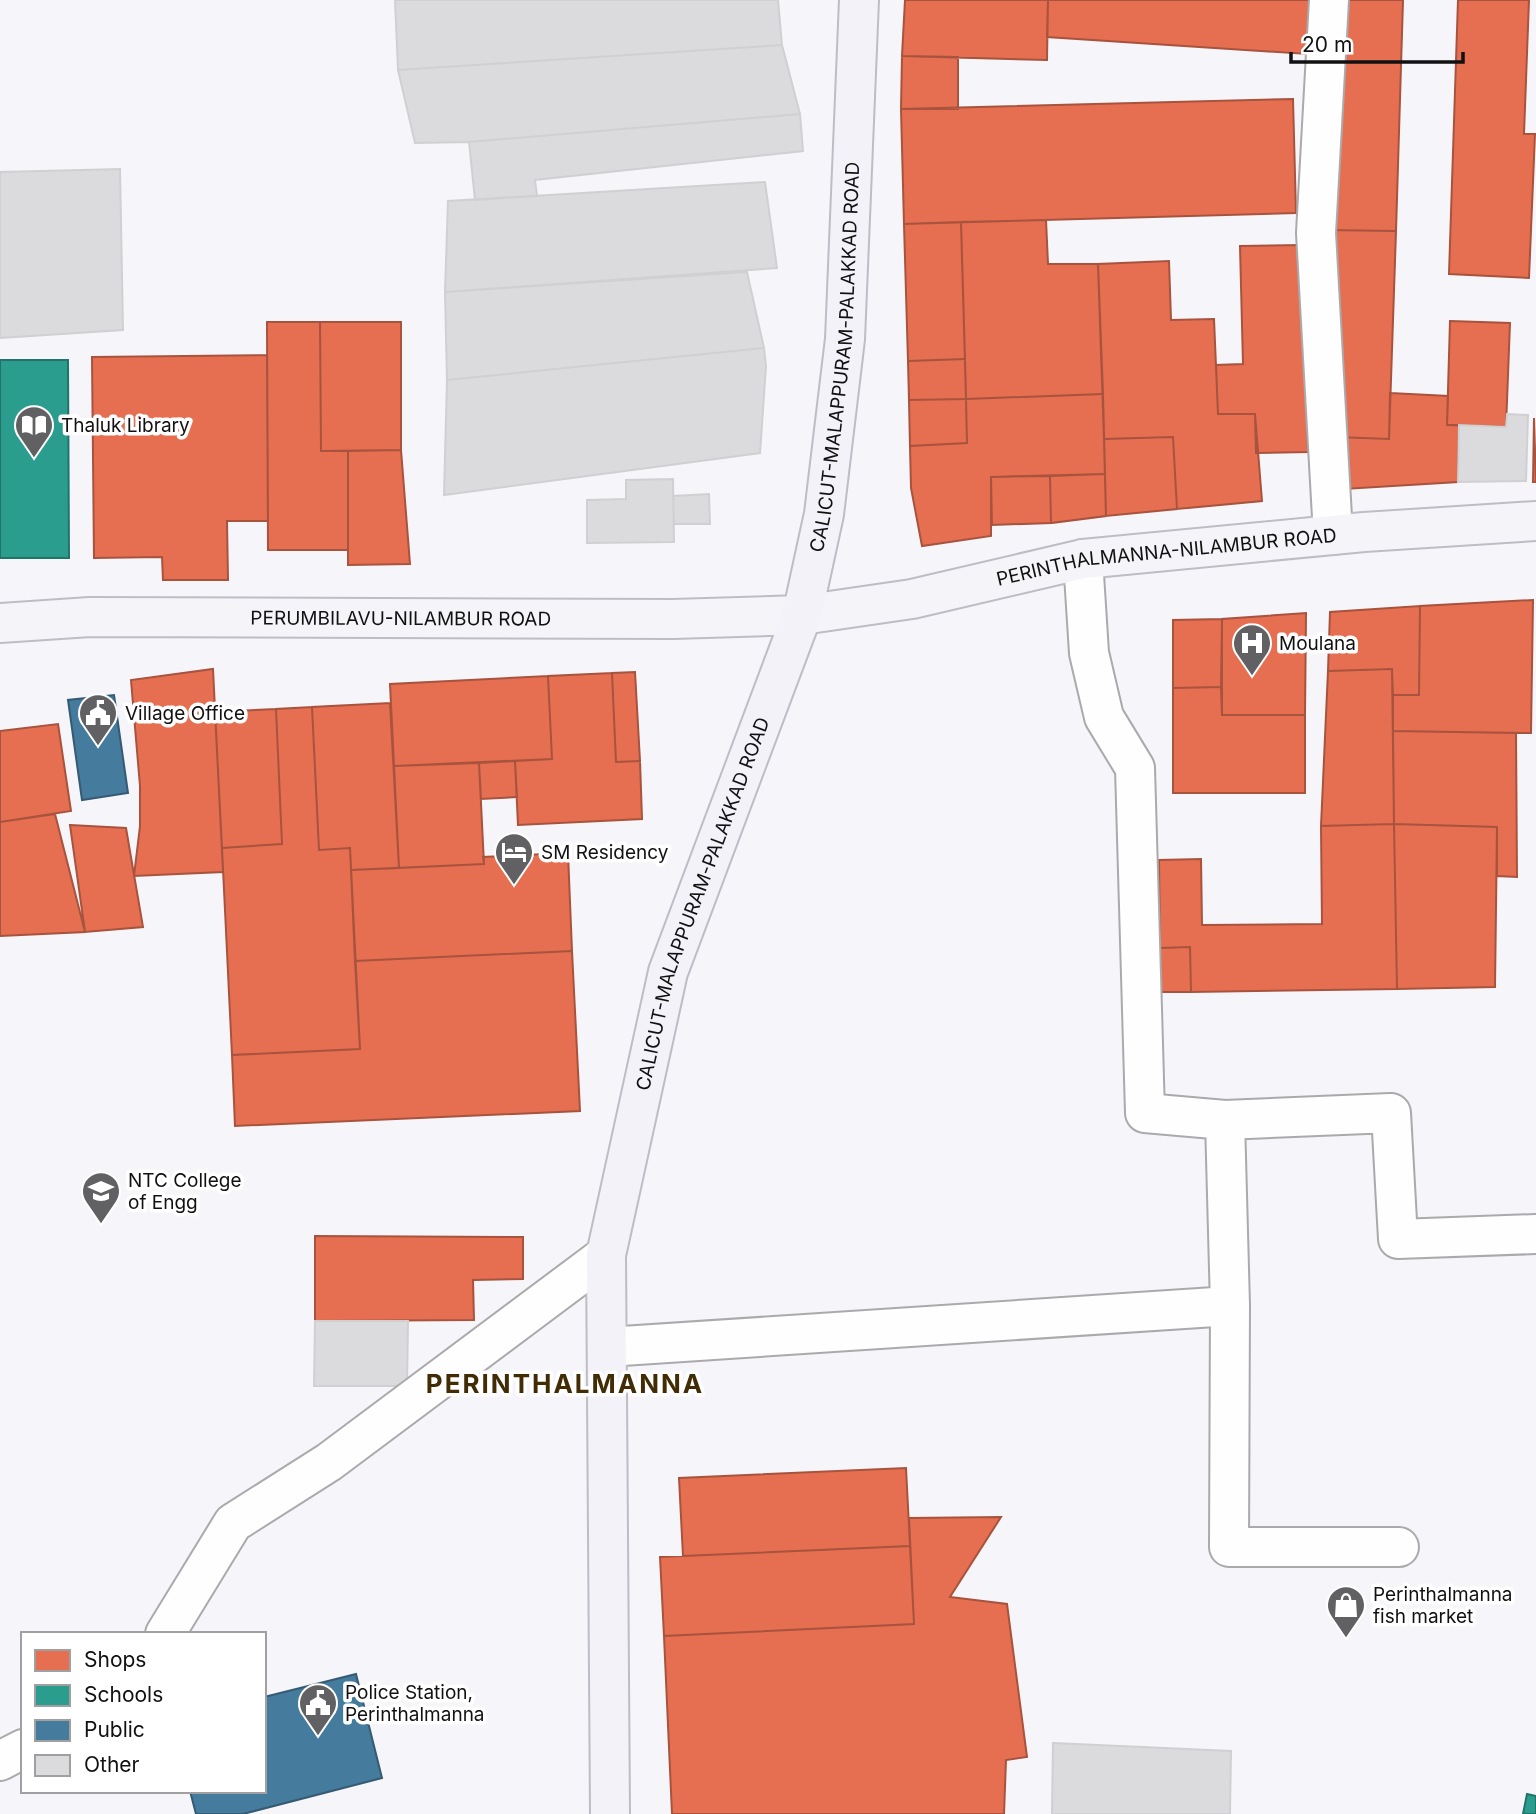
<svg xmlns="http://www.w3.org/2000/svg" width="1536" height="1814" font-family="Inter,sans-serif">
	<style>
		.shops { fill: #e76f51; stroke: #a7533e; stroke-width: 2 }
		.schools { fill: #2a9d8f; stroke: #22736a; stroke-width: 2 }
		.public { fill: #457b9d; stroke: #355b73; stroke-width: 2 }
		.building { fill: #dbdbdd; stroke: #d0d0d2; stroke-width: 2 }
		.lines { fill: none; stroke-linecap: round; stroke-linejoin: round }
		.minor-casing { stroke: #aaaaac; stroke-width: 42 }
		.primary-casing { stroke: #bebdc6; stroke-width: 42 }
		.trunk-casing { stroke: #bebdc6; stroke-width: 42 }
		.minor { stroke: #fefefe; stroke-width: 38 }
		.primary { stroke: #f5f5f9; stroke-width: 38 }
		.trunk { stroke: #f2f2f8; stroke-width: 38 }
		.labels { text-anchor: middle; stroke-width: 7; stroke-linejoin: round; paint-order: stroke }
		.street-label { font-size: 19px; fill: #111112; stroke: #fff }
		.poi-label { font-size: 19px; fill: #111112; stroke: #fff; text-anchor: start }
		.district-label { font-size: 26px; font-weight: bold; letter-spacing: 2px; fill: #412c05; stroke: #fff }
	</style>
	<rect width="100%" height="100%" fill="#f6f5f9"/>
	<path class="shops" d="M905,0H1048L1047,60L902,56Z
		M1048,0H1315L1308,54L1047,37Z
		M1344,0H1403L1396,231L1326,230Z
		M1458,0H1529L1524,134H1535L1529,278L1449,274Z
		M902,56L958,57V109H901Z
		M1293,99L1296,213L904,224L901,109Z
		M1046,220L1048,264H1098L1103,394L966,399L961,222Z
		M961,222L965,359L908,361L904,224Z
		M1326,230L1396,231L1389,439L1337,437Z
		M1302,245L1308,452L1256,453L1255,414H1218L1216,365L1243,364L1240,246Z
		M1169,261L1171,320L1214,319L1218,414H1255L1262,501L1177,509L1173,437L1104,439L1098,264Z
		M1450,321L1510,323L1506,427L1447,425Z
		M267,322H320L321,451H348V550H268Z
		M320,322H401V450L321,451Z
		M267,355L268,521H227L228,580H163L162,557L94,558L92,357Z
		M965,359L966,399L909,400L908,361Z
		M1390,393L1448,396L1447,425H1459L1458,482L1344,489L1337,437L1389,439Z
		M1103,394L1105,474L991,477V536L922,546L911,488L910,446L967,443L966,399Z
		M966,399L967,443L910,446L909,400Z
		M1534,418L1536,482H1533Z
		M1173,437L1177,509L1106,516L1104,439Z
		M401,450L410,564L348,565V451Z
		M1105,474L1106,516L1051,523L1050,476Z
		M1050,476L1051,523L992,525L991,477Z
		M1533,600L1531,733L1393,731V695H1419L1420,606Z
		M1420,606L1419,695H1393L1392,669L1328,671L1330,612Z
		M1306,613L1305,715H1222V619Z
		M1222,619L1221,687L1173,688V620Z
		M213,669L223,872L134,876L140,826V786L131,680Z
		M1392,669L1394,824L1321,826L1328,671Z
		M635,672L640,761L616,762L612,673Z
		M612,673L616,762L640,761L642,819L518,825L515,761L552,759L548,676Z
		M548,676L552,759L394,766L390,684Z
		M1221,687L1222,715H1305V793H1173V688Z
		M390,703L399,868L351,870L350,848L319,850L312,707Z
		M312,707L319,850L350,848L360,1049L232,1055L222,848L282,844L276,709Z
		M276,709L282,844L222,848L215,712Z
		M58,724L71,811L0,822V731Z
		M1393,731L1516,733L1517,877L1497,876V827L1394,824Z
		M515,761L517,797L481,799L479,763Z
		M479,763L484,864L399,868L394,766Z
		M55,814L85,932L0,936V822Z
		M1394,824L1397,989L1191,992L1190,947L1160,948L1159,860L1201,859L1202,925L1322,924L1321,826Z
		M1394,824L1497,827L1495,987L1397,989Z
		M70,825L126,828L143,927L85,932Z
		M568,853L572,951L355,961L351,870L484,864L483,857Z
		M1190,947L1191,992H1161L1160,948Z
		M572,951L580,1111L235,1126L232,1055L360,1049L355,961Z
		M315,1236L523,1237V1279L473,1280L474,1320L315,1321Z
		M906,1468L910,1546L683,1556L679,1478Z
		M1001,1517L950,1597L1007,1604L1027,1757L1006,1760L1004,1814H672L664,1636L914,1624L909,1518Z
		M910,1546L914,1624L664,1636L660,1557Z"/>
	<path class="schools" d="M0,360H68L69,558H0Z
		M1527,1794L1536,1796V1814H1523Z"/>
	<path class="public" d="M114,695L128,793L82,800L68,700Z
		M356,1674L382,1778L243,1814H196L190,1791H264V1697Z"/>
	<path class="building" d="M395,0H778L782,45L398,70Z
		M782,45L800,114L469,142L415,143L398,70Z
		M800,114L803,151L535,180L537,196L475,200L469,142Z
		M120,169L123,330L0,338V172Z
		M765,182L777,268L445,292L448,201Z
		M747,272L764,348L447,380L445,292Z
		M764,348L766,366L760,453L444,495L447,380Z
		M1507,414L1528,415L1526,481L1458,482L1459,425L1506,427Z
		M673,479L674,542L587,543V500L626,499V480Z
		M709,494L710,524H674L673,496Z
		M315,1321H408L407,1386H314Z
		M1053,1743L1231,1751L1230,1814H1052Z"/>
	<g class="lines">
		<defs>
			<path id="minor" d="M1329,0L1316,233L1333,535
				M1225,1120L1391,1113L1398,1239L1536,1234
				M1230,1306L1229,1547H1399
				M607,1347L1230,1306L1225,1120L1145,1113L1135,768L1104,717L1089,653L1083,559
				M165,1634L233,1523L329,1462L606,1255
				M0,1761L23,1749"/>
			<g id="primary">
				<path id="s1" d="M0,623L90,617L673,619L802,615L912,599L1083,559L1364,532L1536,521"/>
			</g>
			<g id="trunk">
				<path id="s2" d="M610,1814L606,1255L668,972L802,615L824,514L845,339L859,0"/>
			</g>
		</defs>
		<use href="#minor" class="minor-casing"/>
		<use href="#primary" class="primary-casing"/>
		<use href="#trunk" class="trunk-casing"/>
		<use href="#minor" class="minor"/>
		<use href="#primary" class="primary"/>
		<use href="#trunk" class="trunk"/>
	</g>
	<defs>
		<symbol id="library-pin" viewBox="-11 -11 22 30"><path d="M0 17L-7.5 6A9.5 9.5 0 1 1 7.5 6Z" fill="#616163" stroke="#fff"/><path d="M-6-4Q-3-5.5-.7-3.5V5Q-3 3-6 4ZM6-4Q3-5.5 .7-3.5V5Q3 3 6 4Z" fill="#fff"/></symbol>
		<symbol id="hospital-pin" viewBox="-11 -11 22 30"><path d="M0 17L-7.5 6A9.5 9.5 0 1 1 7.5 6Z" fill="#616163" stroke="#fff"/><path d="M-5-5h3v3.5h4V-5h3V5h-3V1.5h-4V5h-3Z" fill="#fff"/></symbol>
		<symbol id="civic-pin" viewBox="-11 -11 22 30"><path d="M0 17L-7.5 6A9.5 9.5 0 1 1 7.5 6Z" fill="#616163" stroke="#fff"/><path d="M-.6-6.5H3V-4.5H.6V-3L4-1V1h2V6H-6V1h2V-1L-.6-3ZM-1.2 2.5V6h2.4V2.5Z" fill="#fff"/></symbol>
		<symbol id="hotel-pin" viewBox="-11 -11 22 30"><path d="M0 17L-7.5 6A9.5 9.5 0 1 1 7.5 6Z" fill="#616163" stroke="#fff"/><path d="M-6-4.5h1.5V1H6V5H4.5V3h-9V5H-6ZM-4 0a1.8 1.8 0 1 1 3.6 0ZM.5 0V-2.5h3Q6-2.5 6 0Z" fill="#fff"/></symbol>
		<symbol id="university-pin" viewBox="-11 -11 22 30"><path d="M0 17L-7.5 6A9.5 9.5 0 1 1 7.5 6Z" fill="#616163" stroke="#fff"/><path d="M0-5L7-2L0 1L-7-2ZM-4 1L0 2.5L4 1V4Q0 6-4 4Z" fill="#fff"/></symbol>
		<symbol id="shop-pin" viewBox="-11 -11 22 30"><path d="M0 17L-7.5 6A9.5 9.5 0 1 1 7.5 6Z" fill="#616163" stroke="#fff"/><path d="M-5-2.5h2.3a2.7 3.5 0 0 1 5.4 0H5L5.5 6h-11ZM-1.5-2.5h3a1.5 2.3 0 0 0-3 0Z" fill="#fff"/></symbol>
	</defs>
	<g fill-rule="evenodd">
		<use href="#library-pin" x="12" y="403" width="44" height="60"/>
		<use href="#hospital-pin" x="1230" y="621" width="44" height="60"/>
		<use href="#civic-pin" x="76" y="691" width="44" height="60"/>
		<use href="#hotel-pin" x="492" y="830" width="44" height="60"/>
		<use href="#university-pin" x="79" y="1169" width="44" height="60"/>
		<use href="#shop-pin" x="1324" y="1583" width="44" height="60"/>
		<use href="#civic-pin" x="296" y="1681" width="44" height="60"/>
	</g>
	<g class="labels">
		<g class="street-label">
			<text dy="7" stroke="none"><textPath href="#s2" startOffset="1491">CALICUT-MALAPPURAM-PALAKKAD ROAD</textPath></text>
			<text dy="7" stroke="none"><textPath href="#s1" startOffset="1172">PERINTHALMANNA-NILAMBUR ROAD</textPath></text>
			<text dy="7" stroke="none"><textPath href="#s1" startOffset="401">PERUMBILAVU-NILAMBUR ROAD</textPath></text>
			<text dy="7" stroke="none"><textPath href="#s2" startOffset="924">CALICUT-MALAPPURAM-PALAKKAD ROAD</textPath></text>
		</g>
		<g class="poi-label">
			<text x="61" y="432">Thaluk Library</text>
			<text x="1279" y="650">Moulana</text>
			<text x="125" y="720">Village Office</text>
			<text x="541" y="859">SM Residency</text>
			<text x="128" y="1187">NTC College<tspan x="128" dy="22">of Engg</tspan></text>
			<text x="1373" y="1601">Perinthalmanna<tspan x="1373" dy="22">fish market</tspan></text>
			<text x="345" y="1699">Police Station,<tspan x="345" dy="22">Perinthalmanna</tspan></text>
		</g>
		<g class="district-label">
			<text x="565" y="1393">PERINTHALMANNA</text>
		</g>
	</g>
	<rect x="21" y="1632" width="245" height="161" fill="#ffffff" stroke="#a0a0a0" stroke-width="2"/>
	<rect x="35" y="1650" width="35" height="21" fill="#e76f51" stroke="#a0a0a0" stroke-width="2"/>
	<text x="84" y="1667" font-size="21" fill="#111112">Shops</text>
	<rect x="35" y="1685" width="35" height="21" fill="#2a9d8f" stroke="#a0a0a0" stroke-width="2"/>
	<text x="84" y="1702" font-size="21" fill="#111112">Schools</text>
	<rect x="35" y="1720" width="35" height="21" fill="#457b9d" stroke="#a0a0a0" stroke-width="2"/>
	<text x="84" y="1737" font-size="21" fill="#111112">Public</text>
	<rect x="35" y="1755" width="35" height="21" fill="#dbdbdd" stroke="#a0a0a0" stroke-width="2"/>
	<text x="84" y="1772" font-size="21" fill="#111112">Other</text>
	<path d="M1291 52v10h172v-10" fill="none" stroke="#111112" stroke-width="3.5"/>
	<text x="1302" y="52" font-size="21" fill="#111112" stroke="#ffffff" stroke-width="5" paint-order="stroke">20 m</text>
</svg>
